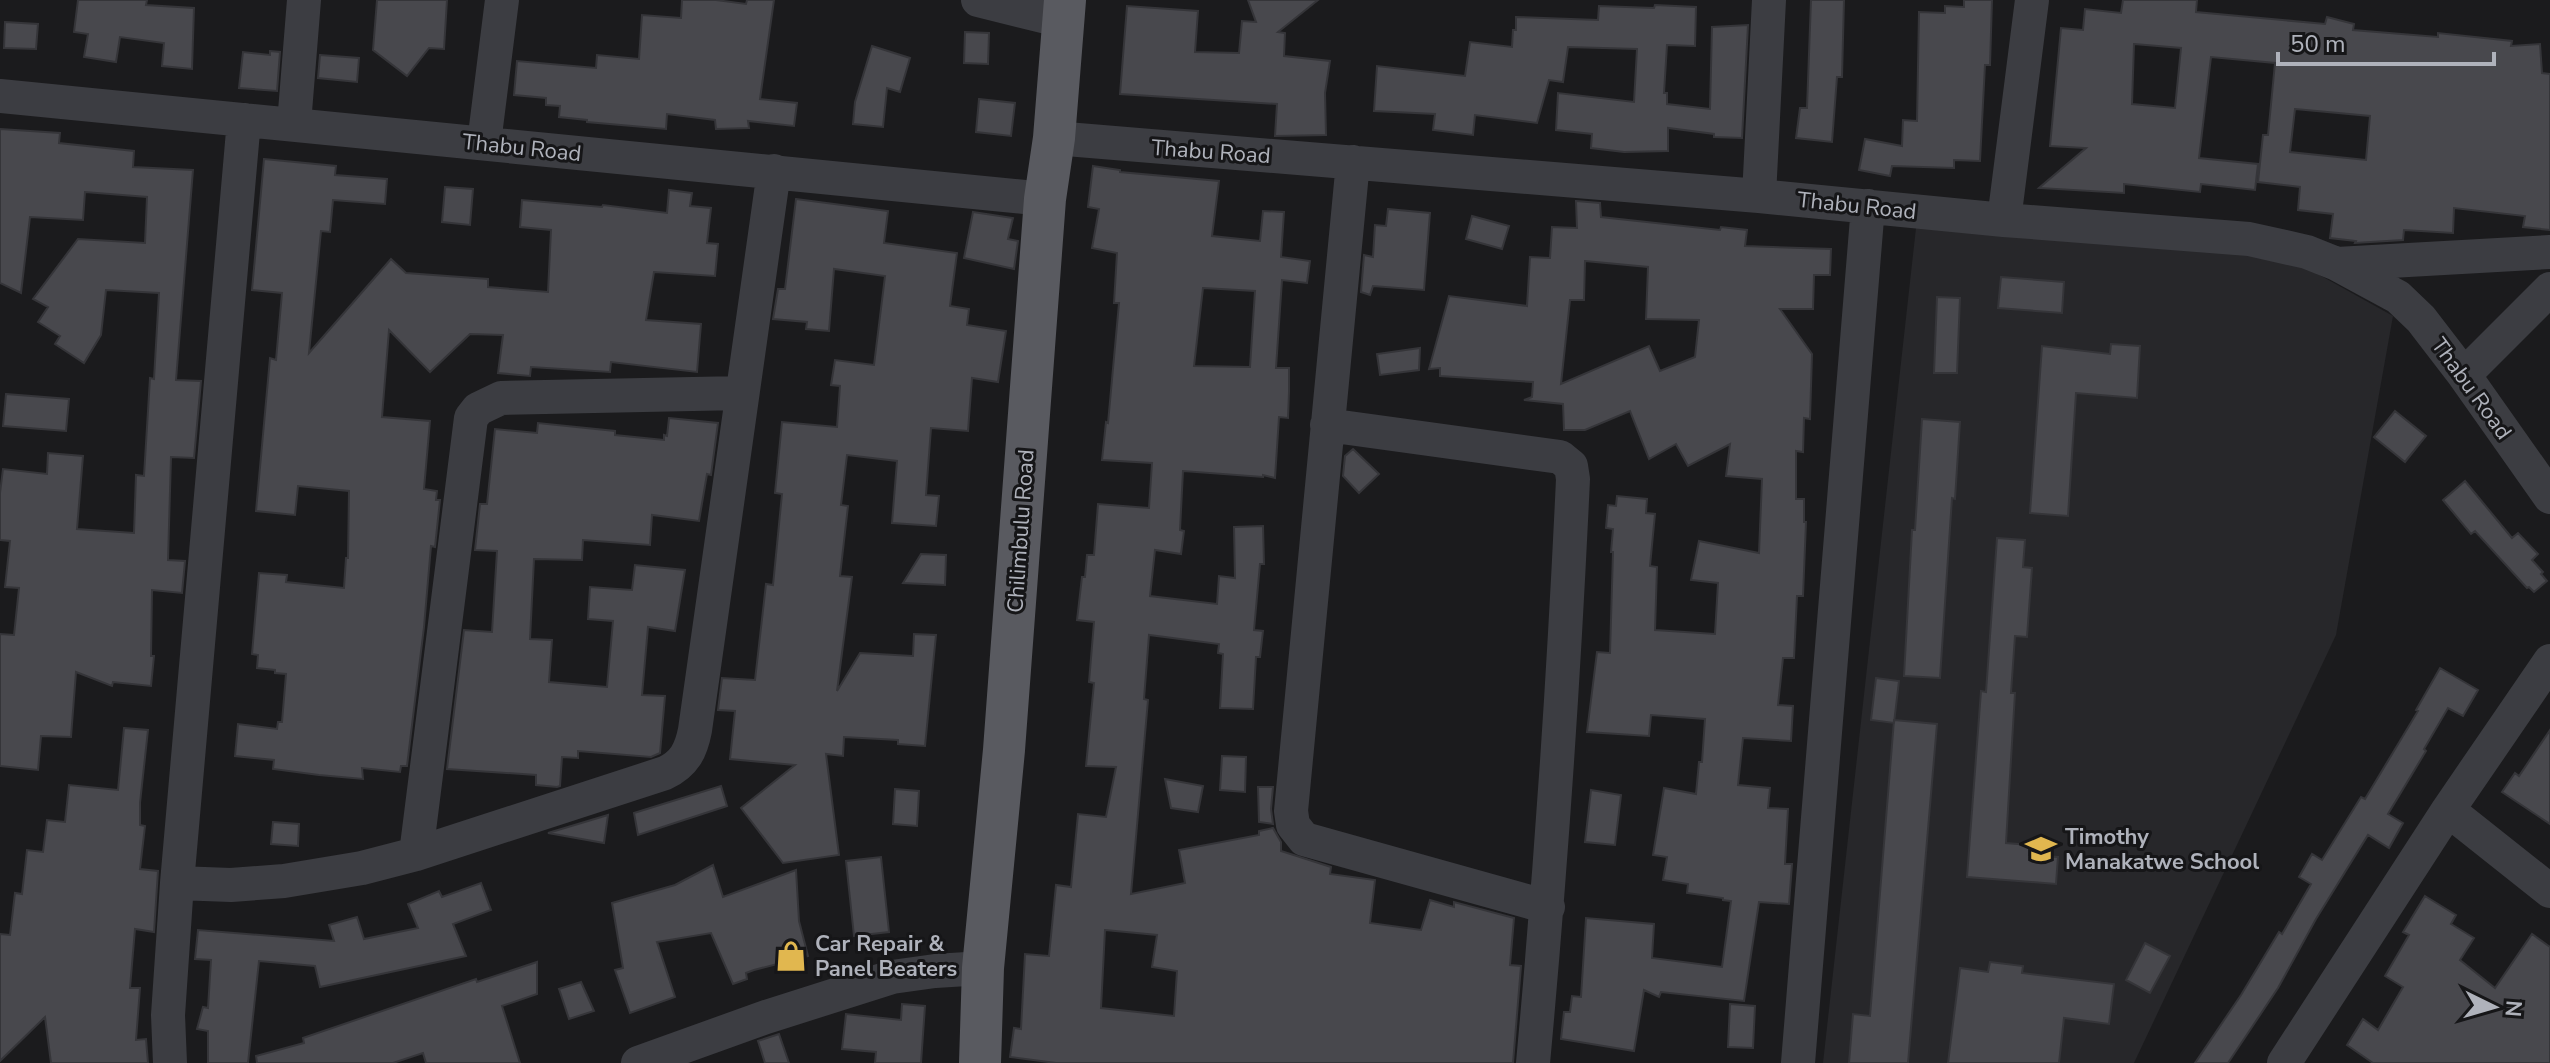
<svg xmlns="http://www.w3.org/2000/svg" width="2550" height="1063" font-family="'Nunito Sans',sans-serif">
	<style>
		.built { fill: #27272a }
		.building { fill: #48484d; stroke: #353539; stroke-width: 2; fill-rule: evenodd }
		.lines { fill: none; stroke-linecap: round; stroke-linejoin: round }
		.minor { stroke: #3c3d42; stroke-width: 34 }
		.major { stroke: #595a60; stroke-width: 42 }
		.labels { text-anchor: middle; stroke-width: 6; stroke-linejoin: round; paint-order: stroke }
		.street-label { font-size: 22px; fill: #afb2bb; stroke: #161618 }
		.poi-label { font-size: 22px; font-weight: bold; fill: #afb2bb; stroke: #161618; text-anchor: start }
	</style>
	<rect width="100%" height="100%" fill="#1b1b1d"/>
	<path class="built" d="M1917,219L2275,250L2393,316L2336,635L2134,1063H1823Z"/>
	<path class="building" d="M78,0H147L146,5L194,8L192,69L162,66L164,43L120,37L116,62L84,57L88,34L74,32Z
		M377,0H447L444,49L429,48L407,76L373,50Z
		M682,0H716L746,4L747,0H774L760,99L797,103L794,126L748,121L749,128L716,129L715,120L667,114L666,129L587,122V120L559,117L560,106L546,105V98L514,95L517,61L596,68L597,55L639,59L642,15L681,18Z
		M1248,0H1318L1278,32L1285,33L1284,56L1330,61L1325,93L1326,135L1275,136L1277,104L1120,94L1127,6L1198,11L1195,52L1239,53L1242,21L1256,22Z
		M1811,0H1844L1842,77H1837L1832,142L1796,138L1800,108H1807Z
		M1964,0H1992L1990,65H1985L1980,161L1954,160V168L1892,166L1890,176L1859,170L1865,139L1902,146L1903,120L1917,121L1919,12L1945,13V6L1964,7Z
		M2123,0H2197L2196,12L2325,24L2327,17L2354,24L2353,30L2438,37V33L2512,41L2511,46L2540,44L2542,73L2550,74V230L2523,227L2525,216L2454,208L2453,233L2404,230L2403,240L2355,243L2356,241L2330,238L2333,214L2298,210L2300,187L2258,182L2263,135H2268L2275,63L2211,57L2199,158L2258,164L2255,190L2201,184L2200,192L2124,184V193L2039,188L2086,148L2050,146L2061,28L2083,30L2085,9L2121,13ZM2134,44L2181,48L2175,108L2132,104ZM2295,109L2370,116L2366,160L2290,152Z
		M1655,5L1696,7L1695,46L1667,45L1664,93H1667V104L1710,109L1712,27L1748,25L1742,138L1714,137V134L1668,128V151L1624,152L1591,148L1592,134L1556,130L1558,93L1634,102L1637,49L1568,47L1563,82L1549,80L1537,123L1475,115L1473,135L1433,130L1435,114L1374,111L1377,66L1465,76L1470,42L1512,47L1513,30H1516V17L1598,20L1599,6L1654,8Z
		M5,22L38,24L36,49L4,48Z
		M965,32L989,33L988,64L964,63Z
		M872,46L910,58L900,92L887,88L883,127L853,124L855,102Z
		M270,51L280,52L277,91L239,88L243,52L270,55Z
		M320,55L359,58L357,82L318,78Z
		M979,99L1015,103L1011,136L976,132Z
		M0,129L60,133L59,143L134,151L133,167L193,170L176,380L201,381L194,458L171,457L168,560L185,561L182,593L152,590L151,656H154L151,686L113,682L112,686L76,672L71,737L41,736L38,770L0,766V634L14,635L19,588L5,587L10,541L0,540V493L3,469L47,474L48,453L83,456L77,529L134,533L136,475L144,476L150,378L154,379L159,293L106,290L101,335L84,363L55,344L60,336L38,322L48,307L33,299L78,239L145,243L147,197L85,192L83,220L30,217L21,293L0,283Z
		M264,159L336,166L335,175L387,179L385,204L333,200L330,232L321,231L309,353L391,259L406,273L488,279V287L548,292L551,230L520,227L522,200L602,207L603,205L667,213L669,190L692,193L690,206L711,208L707,243L718,244L715,276L654,272L646,320L701,324L697,372L611,362L610,372L531,367L530,376L498,373L503,335L470,334L430,372L389,330L382,417L430,421L424,489L437,491L436,500H440L435,547L431,546L424,627L407,766H401L400,772L362,768L363,779L319,775L273,769L274,760L235,756L238,724L277,729L278,722H282L286,674L275,673V670L257,668L258,655L252,654L259,573L287,575L286,582L344,588L346,558H348L349,491L298,486L295,515L256,511L270,358L276,360L282,293L252,290Z
		M1093,166L1120,170V172L1219,181L1212,236L1260,241L1263,211L1284,212L1281,257L1310,261L1307,283L1282,280L1276,368H1289V392L1288,418L1279,417L1275,478L1263,475V477L1183,471L1180,530L1184,531L1181,554L1155,550L1150,596L1217,604L1219,576L1235,578L1234,527L1263,526L1264,564H1260L1254,630L1263,631L1260,657H1256L1253,709L1220,708L1223,654L1218,653L1219,644L1149,635L1144,699L1148,700L1131,894L1185,883L1179,850L1259,835V831L1273,828L1281,842V851L1331,867L1330,874L1375,880L1370,923L1421,930L1430,900L1454,907V902L1514,918L1510,965L1521,966L1513,1063H1056L1010,1057L1014,1028L1021,1029L1025,954L1049,956L1056,885L1071,887L1078,814L1106,817L1116,767L1086,766L1094,683L1089,682L1094,622L1077,620L1082,577H1085L1087,555H1094L1098,504L1149,508L1152,463L1102,460L1106,422L1108,423L1119,303H1114L1117,253L1092,248L1099,209L1088,207ZM1203,288L1255,291L1250,367L1194,366ZM1105,930L1157,935L1152,967L1177,971L1174,1016L1101,1008Z
		M445,187L473,189L470,225L442,222Z
		M796,199L888,211L884,243L957,253L950,306L969,309L967,325L1006,331L998,382L972,378L968,431L931,428L926,495L939,496L936,526L892,523L897,461L847,455L841,505L848,506L840,576L852,577L837,691L860,653L913,656L914,634L936,635L925,746L898,744V740L844,737L843,756L826,754L839,855L783,863L741,808L795,765L730,759L735,711L718,710L722,678L755,680L766,584L773,585L782,494L775,493L782,422L837,427L840,386L831,385L835,360L874,365L885,276L834,269L829,331L806,329L807,322L773,319L778,289H785Z
		M1576,201L1600,203L1601,217L1720,230L1721,227L1747,230L1745,246L1831,249L1830,275H1814L1813,309H1780L1812,354L1810,419L1804,418L1803,452L1796,451V499H1804V522H1806L1803,596H1797L1794,658H1783L1778,705L1793,706L1791,741L1743,738L1738,785L1770,788L1768,808L1788,809L1785,864H1792L1789,904L1759,902L1744,1001L1661,992L1659,997L1644,990L1634,1051L1561,1039L1564,1012H1570L1572,996L1581,997L1586,918L1654,924L1652,958L1722,967L1731,901L1723,900V898L1687,893L1688,884L1663,880L1667,857L1653,855L1664,788L1696,794L1699,762H1702L1705,719L1651,715L1649,736L1587,732L1597,652L1610,653L1613,552H1611L1613,529L1606,528L1608,505L1616,506L1617,496L1647,499L1646,513L1655,514L1650,566L1657,567L1655,630L1715,634L1718,583L1691,580L1699,541L1759,553L1762,479L1726,476L1730,444L1688,466L1676,444L1649,459L1630,411L1585,430H1564L1563,404L1524,400L1532,397L1533,382L1440,376V368L1429,369L1449,296L1527,306L1530,257L1550,258L1552,227L1577,228ZM1585,261L1648,267L1646,319L1699,320L1695,357L1660,371L1649,346L1561,384L1570,300H1584Z
		M1388,209L1430,213L1424,290L1373,286L1370,295L1361,292L1364,255L1373,257L1375,225L1386,226Z
		M973,212L1013,218L1008,239L1018,241L1014,269L964,258Z
		M1472,216L1509,226L1502,249L1466,239Z
		M2001,277L2064,282L2062,313L1998,308Z
		M1937,297L1960,298L1957,373H1934Z
		M2111,344L2140,346L2137,398L2076,393L2068,516L2030,513L2042,346L2110,354Z
		M1420,348L1419,370L1380,375L1377,354Z
		M6,394L69,399L66,431L3,426Z
		M2395,411L2426,436L2405,462L2374,437Z
		M669,418L718,423L711,475L707,474L699,521L652,515L650,545L583,540L582,560L534,559L530,639L552,640L549,682L607,687L613,621L588,619L590,587L632,590L635,565L685,570L675,631L648,627L642,695L665,696L660,753L651,757L578,751V758L562,757L560,786L557,787L536,785V775L447,769L464,630L492,632L497,551L475,550L480,504H487L495,429L537,433L538,423L615,431V435L664,440V435L667,436Z
		M1922,419L1960,422L1955,499L1952,498L1940,678L1904,676L1912,530H1915Z
		M1353,449L1379,474L1359,493L1343,476L1345,456Z
		M2465,481L2512,538L2518,533L2538,554L2532,560L2543,572L2541,574L2547,581L2534,592L2529,587L2527,588L2475,531L2471,534L2443,500Z
		M1997,538L2025,540L2023,567L2032,568L2027,637L2015,636L2011,693H2015L2006,843L2030,845L2029,855L2058,857L2056,884L1967,877L1981,691L1986,692Z
		M921,554L946,555L945,585L903,583Z
		M2440,668L2478,690L2463,716L2448,708L2424,749L2426,751L2388,814L2403,823L2389,848L2368,835L2316,919L2278,988L2228,1063H2195L2241,995L2279,932L2282,934L2311,884L2299,877L2312,854L2322,860L2361,797L2365,799L2418,711L2416,710Z
		M1876,678L1899,681L1894,723L1871,720Z
		M1894,720L1937,724L1908,1063H1849L1853,1014L1870,1016Z
		M124,728L148,730L140,803V825L145,826L140,869L158,871L154,932L135,929L130,988H140L136,1040L146,1039L148,1063H51L45,1017L0,1061V934L10,935L15,893L22,894L27,850L43,852L47,820L65,822L69,785L118,790Z
		M2550,730V824L2502,792L2515,773L2519,776Z
		M1222,756L1246,757L1245,792L1220,790Z
		M1165,779L1203,786L1198,812L1171,808Z
		M721,786L727,806L638,835L634,813Z
		M1258,787H1273L1271,809L1273,824L1259,822Z
		M895,789L919,791L917,826L893,824Z
		M1591,790L1621,795L1615,845L1585,842Z
		M608,815L604,843L548,833Z
		M273,822L299,824L298,846L271,844Z
		M881,857L889,932L854,936L846,861Z
		M713,865L723,897L796,870L799,921L808,956L754,970L746,973L747,979L733,984L711,933L657,942L675,997L630,1013L615,970L623,968L612,903L675,885Z
		M481,883L491,910L453,924L466,956L320,987L315,966L259,961L248,1063H208V1031L197,1029L203,1007L208,1008L211,960L195,959L198,930L334,941L329,925L357,917L364,939L418,928L408,904L439,891L442,897Z
		M2425,896L2456,915L2451,924L2474,938L2460,960L2495,988L2532,934L2550,947V1063H2373L2347,1045L2363,1019L2378,1030L2403,987L2385,976L2409,935L2403,932Z
		M2145,943L2170,956L2150,993L2126,980Z
		M537,962V994L502,1006L520,1063H426L423,1053L393,1063H257L256,1056L304,1043L303,1038L476,979L477,982Z
		M1990,962L2023,966L2022,973L2114,984L2109,1024L2064,1018L2059,1063H1948L1960,968L1988,972Z
		M581,982L594,1011L569,1019L559,989Z
		M902,1004L925,1006L921,1063H875L876,1052L842,1049L846,1014L901,1020Z
		M1730,1004L1755,1006L1753,1048L1728,1047Z
		M779,1034L789,1063H765L758,1041Z"/>
	<g class="lines">
		<path class="minor" d="M978,0L1063,21
			M0,96L1045,199
			M294,124L304,0
			M1054,138L1759,196L2004,220L2249,239L2307,252L2337,264L2398,297L2421,319L2464,375L2550,497
			M484,143L502,0
			M1353,162L1291,811L1293,825L1304,839L1548,907
			M1759,196L1769,0
			M2004,220L2032,0
			M2337,264L2550,252
			M2464,375L2550,289
			M1327,425L1560,457L1571,466L1573,479C1564,674 1551,868 1533,1063
			M2448,810L2550,891
			M416,854L471,418L478,409L501,398L742,393
			M177,883L231,885L284,881L362,868L416,854L665,773C684,764 691,751 695,730L774,171
			M170,1063L168,1015L177,883L244,120
			M638,1063L766,1017L892,977L935,971L983,968
			M1798,1063L1868,206
			M2284,1063L2448,810L2550,661"/>
		<path class="major" d="M980,1063L983,968L1004,750L1045,199L1054,138L1065,0"/>
	</g>
	<defs>
		<symbol id="school-bare" viewBox="-9 -9 18 18"><path d="M0-5L7-2L0 1L-7-2ZM-4 1L0 2.5L4 1V4Q0 6-4 4Z" fill="#e1b74f" stroke="#161618" stroke-width="2.5" paint-order="stroke"/></symbol>
		<symbol id="shop-bare" viewBox="-9 -9 18 18"><path d="M-5-2.5h2.3a2.7 3.5 0 0 1 5.4 0H5L5.5 6h-11ZM-1.5-2.5h3a1.5 2.3 0 0 0-3 0Z" fill="#e1b74f" stroke="#161618" stroke-width="2.5" paint-order="stroke"/></symbol>
	</defs>
	<g fill-rule="evenodd">
		<use href="#school-bare" x="2019" y="827" width="44" height="44"/>
		<use href="#shop-bare" x="769" y="934" width="44" height="44"/>
	</g>
	<g class="labels">
		<g class="street-label">
			<text transform="translate(522 147) rotate(6)" y="8">Thabu Road</text>
			<text transform="translate(1211 151) rotate(4)" y="8">Thabu Road</text>
			<text transform="translate(1857 205) rotate(6)" y="8">Thabu Road</text>
			<text transform="translate(2472 388) rotate(54)" y="8">Thabu Road</text>
			<text transform="translate(1020 531) rotate(-86)" y="8">Chilimbulu Road</text>
		</g>
		<g class="poi-label">
			<text x="2065" y="844">Timothy<tspan x="2065" dy="25">Manakatwe School</tspan></text>
			<text x="815" y="951">Car Repair &amp;<tspan x="815" dy="25">Panel Beaters</tspan></text>
		</g>
	</g>
	<g transform="translate(2494 1007) rotate(95)" stroke="#161618" stroke-width="6" paint-order="stroke">
	<path d="M0-6L14 30L0 20L-14 30Z" fill="#afb2bb"/>
	<text y="-12" font-size="22" font-weight="bold" text-anchor="middle" fill="#afb2bb">N</text>
	</g>
	<path d="M2278 52v12h216v-12" fill="none" stroke="#afb2bb" stroke-width="4"/>
	<text x="2290" y="52" font-size="24" fill="#afb2bb" stroke="#161618" stroke-width="6" paint-order="stroke">50 m</text>
</svg>
